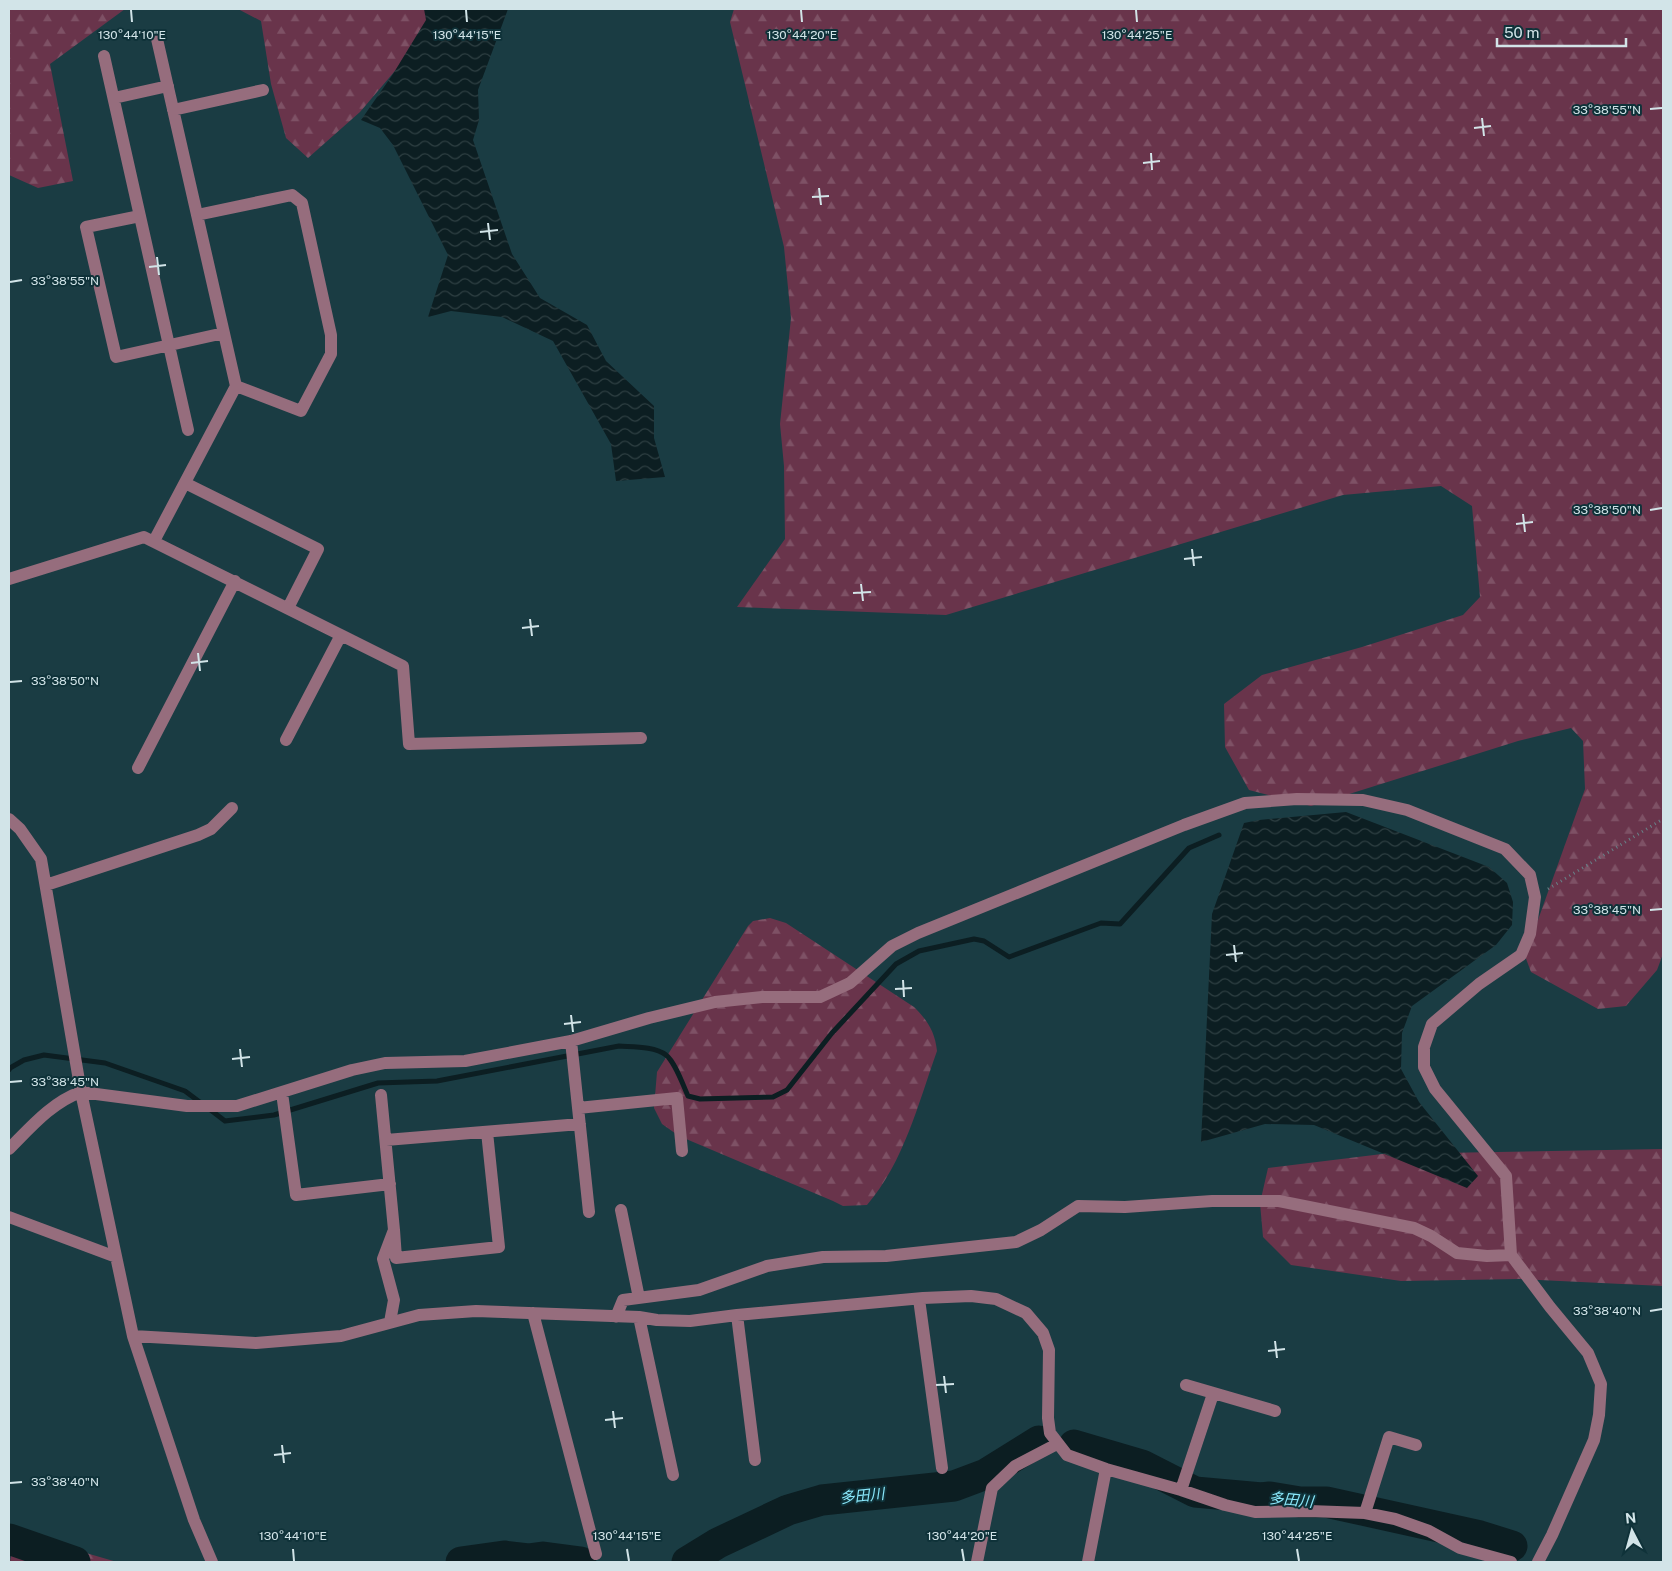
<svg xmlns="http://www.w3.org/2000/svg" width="1672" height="1571" font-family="'Public Sans','Noto Sans JP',sans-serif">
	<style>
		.forest { fill: url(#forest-firs) }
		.water { fill: url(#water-waves) }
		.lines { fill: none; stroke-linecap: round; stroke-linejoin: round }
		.stream { stroke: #0c1e22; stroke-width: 5 }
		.river { stroke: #0c1e22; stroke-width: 31 }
		.path { stroke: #688389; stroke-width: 3; stroke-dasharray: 1 4; stroke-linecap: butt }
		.minor { stroke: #966d7d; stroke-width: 12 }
		.ticks { fill: none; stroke: #d2e4e8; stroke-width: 2 }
		.labels { text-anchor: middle; stroke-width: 4; stroke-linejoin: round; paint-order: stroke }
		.water-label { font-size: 15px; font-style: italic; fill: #8ae8fb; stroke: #0f3239 }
		.ticks-label { font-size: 12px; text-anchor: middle; fill: #d2e4e8; stroke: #0f3239; stroke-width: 4; stroke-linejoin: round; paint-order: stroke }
	</style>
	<defs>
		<pattern id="forest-firs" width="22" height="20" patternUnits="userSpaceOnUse" patternTransform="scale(1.25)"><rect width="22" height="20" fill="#69344b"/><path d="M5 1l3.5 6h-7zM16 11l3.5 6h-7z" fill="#7e5165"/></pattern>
		<pattern id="water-waves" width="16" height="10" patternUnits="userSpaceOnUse" patternTransform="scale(1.25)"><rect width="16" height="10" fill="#0c1e22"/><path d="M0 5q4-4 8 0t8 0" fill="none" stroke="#2e3f42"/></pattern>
	</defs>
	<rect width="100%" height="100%" fill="#1a3c43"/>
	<path class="forest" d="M9,9H125L50,64L73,181L38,188L9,175Z
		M238,9H426L428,16L417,45L360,112L308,158L286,138L271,84L261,21Z
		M734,9H1663V954L1657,970L1626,1006L1598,1009L1531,972L1525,956L1585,789L1583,741L1571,728L1518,741L1311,806L1249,790L1225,747L1224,704L1262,675L1362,647L1463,615L1480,597L1472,506L1441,486L1343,495L946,615L737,607L785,539L784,466L780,424L791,318L784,247L730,22Z
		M770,918L786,923L914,1007C928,1021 935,1032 937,1051C918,1104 904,1162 867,1205L843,1206L833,1201L679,1136L662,1124L654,1108L657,1072L748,926L753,921Z
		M1663,1149V1286L1520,1279L1401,1281L1291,1265L1263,1237L1260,1203L1268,1168L1382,1154Z
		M20,1548L86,1553L117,1562H10L11,1556Z"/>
	<path class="water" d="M424,9H508L478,90L479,120L473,140L512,254L540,298L587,325L606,361L654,406V438L665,477L616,481L611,444L553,341L502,317L451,311L428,317L448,255L393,145L380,128L361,120L393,74L426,20Z
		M1346,812L1489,867L1507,883L1513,902L1512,925L1496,945L1412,1006L1402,1033L1401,1069L1419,1102L1478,1176L1467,1188L1314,1125L1265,1124L1201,1142L1212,914L1244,823L1259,820Z"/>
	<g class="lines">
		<path class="stream" d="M9,1070L10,1068L24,1060L44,1055L105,1063L185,1091L201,1103
			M208,1108L225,1121L274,1115L378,1083L437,1081L619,1046C632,1047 655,1046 666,1055C675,1062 683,1085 688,1096L700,1099L773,1097L787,1090L832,1033L896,964L919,951L974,939L984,941L1009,957L1101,923L1120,924L1189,848L1219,835
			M528,1559L531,1562"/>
		<path class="river" d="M1074,1445L1142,1465L1195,1492L1262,1498L1270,1497L1300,1502H1326L1480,1536L1512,1546
			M9,1539L75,1562
			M461,1562L504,1556L528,1559L543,1557L581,1562
			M687,1562L718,1543L788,1510L822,1500L954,1486L986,1474L1039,1441"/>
		<path class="path" d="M1548,889L1663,819"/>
		<path class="minor" d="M104,56L188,430
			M114,98L168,86
			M173,110L263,90
			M197,215L292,195L302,203L331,335V354L301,411L236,386
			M140,216L86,227L116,357L224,333
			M185,483L318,549L288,608
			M154,541L236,386L157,39
			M9,579L144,537L403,666L409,744L641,738
			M286,740L341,635
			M138,768L235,581
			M9,819L20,829L41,859L81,1092L133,1336L194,1520L212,1562
			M46,885L198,835L211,829L232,808
			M571,1041L589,1212
			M282,1093L296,1195L390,1184
			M381,1095L394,1230L383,1259L394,1300L390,1322
			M578,1108L677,1098L682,1151
			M386,1140L580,1124
			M9,1149C30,1128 52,1102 81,1092L187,1106H237L352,1070L385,1063L465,1061L571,1041L649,1018L715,1002L762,997H820L850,983L892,946L918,933L1184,825L1245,803L1297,799L1363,800L1407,810L1505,849L1530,875L1535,897L1530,934L1521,955L1479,984L1432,1024L1424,1047V1067L1435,1089L1506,1176L1511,1255L1550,1307L1588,1353L1601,1384L1599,1415L1594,1440L1552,1535L1538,1562
			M621,1210L639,1298
			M9,1217L116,1257
			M394,1230L396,1258L499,1247L487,1132
			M919,1299L942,1468
			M533,1313L596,1554
			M737,1315L755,1460
			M616,1317L623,1300L699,1290L767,1266L823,1257L886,1256L1016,1242L1041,1230L1078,1206L1125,1207L1212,1201H1279L1414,1228L1431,1236L1457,1253L1487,1256L1511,1255
			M639,1317L673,1475
			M133,1336L256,1343L341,1336L419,1315L476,1311L639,1317L657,1320L690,1321L737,1315L923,1298L971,1296L996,1299L1026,1313L1043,1333L1049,1350L1048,1418L1050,1433L1067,1455L1106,1469L1181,1490L1225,1505L1255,1512L1309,1511L1365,1513L1395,1519L1429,1531L1460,1548L1511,1562
			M1186,1385L1275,1411
			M1181,1490L1213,1394
			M1365,1513L1389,1437L1416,1445
			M977,1562L992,1488L1015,1466L1057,1444
			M1088,1562L1106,1469"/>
	</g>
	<path class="ticks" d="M131,10L132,22M466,10L467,22M801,10L802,22M1136,10L1137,22M1650,109L1662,108M1482,118L1484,136M1474,128L1491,126M1151,153L1152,170M1143,163L1160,161M819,188L821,205M812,197L829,196M488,223L490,240M480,232L498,230M157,257L159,275M149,267L166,265M10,282L22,280M1650,510L1662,508M1523,514L1525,532M1516,524L1533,522M1192,549L1194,566M1184,559L1202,557M861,584L863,601M853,593L871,592M530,619L532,636M522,628L539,626M198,653L200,671M191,663L208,661M10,682L22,681M1650,910L1662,909M1234,945L1236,962M1226,955L1243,953M903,980L904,997M895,989L912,988M571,1015L573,1032M564,1024L581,1022M240,1049L242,1067M232,1059L250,1057M10,1082L22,1081M1650,1311L1662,1309M1275,1341L1277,1358M1268,1351L1285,1349M944,1376L946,1393M936,1385L954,1384M613,1411L615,1428M605,1420L623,1418M282,1445L284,1463M274,1455L291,1453M10,1483L22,1482M293,1549L294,1561M627,1549L629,1561M962,1549L964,1561M1297,1549L1299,1561"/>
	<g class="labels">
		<g class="water-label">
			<text transform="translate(862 1496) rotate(-6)" y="5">多田川</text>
			<text transform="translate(1291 1500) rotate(5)" y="5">多田川</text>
		</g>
	</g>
	<g class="ticks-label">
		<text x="132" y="39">130°44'10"E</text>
		<text x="467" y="39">130°44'15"E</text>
		<text x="802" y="39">130°44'20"E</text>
		<text x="1137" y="39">130°44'25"E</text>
		<text x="1607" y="114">33°38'55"N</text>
		<text x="65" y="285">33°38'55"N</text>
		<text x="1607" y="514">33°38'50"N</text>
		<text x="65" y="685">33°38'50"N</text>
		<text x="1607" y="914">33°38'45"N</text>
		<text x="65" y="1086">33°38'45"N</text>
		<text x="1607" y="1315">33°38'40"N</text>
		<text x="65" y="1486">33°38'40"N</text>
		<text x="293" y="1540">130°44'10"E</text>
		<text x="627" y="1540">130°44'15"E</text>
		<text x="962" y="1540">130°44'20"E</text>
		<text x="1297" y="1540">130°44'25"E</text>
	</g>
	<rect width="1672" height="1571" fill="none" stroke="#d2e4e8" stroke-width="20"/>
	<g transform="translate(1632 1531) rotate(354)" stroke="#0f3239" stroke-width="4" paint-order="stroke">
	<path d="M0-4L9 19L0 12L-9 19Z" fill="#d2e4e8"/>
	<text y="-8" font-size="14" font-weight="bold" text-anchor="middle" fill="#d2e4e8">N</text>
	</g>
	<path d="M1497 38v8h129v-8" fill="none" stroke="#d2e4e8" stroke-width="2.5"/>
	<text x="1504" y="38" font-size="15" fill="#d2e4e8" stroke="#0f3239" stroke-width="4" paint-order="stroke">50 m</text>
</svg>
